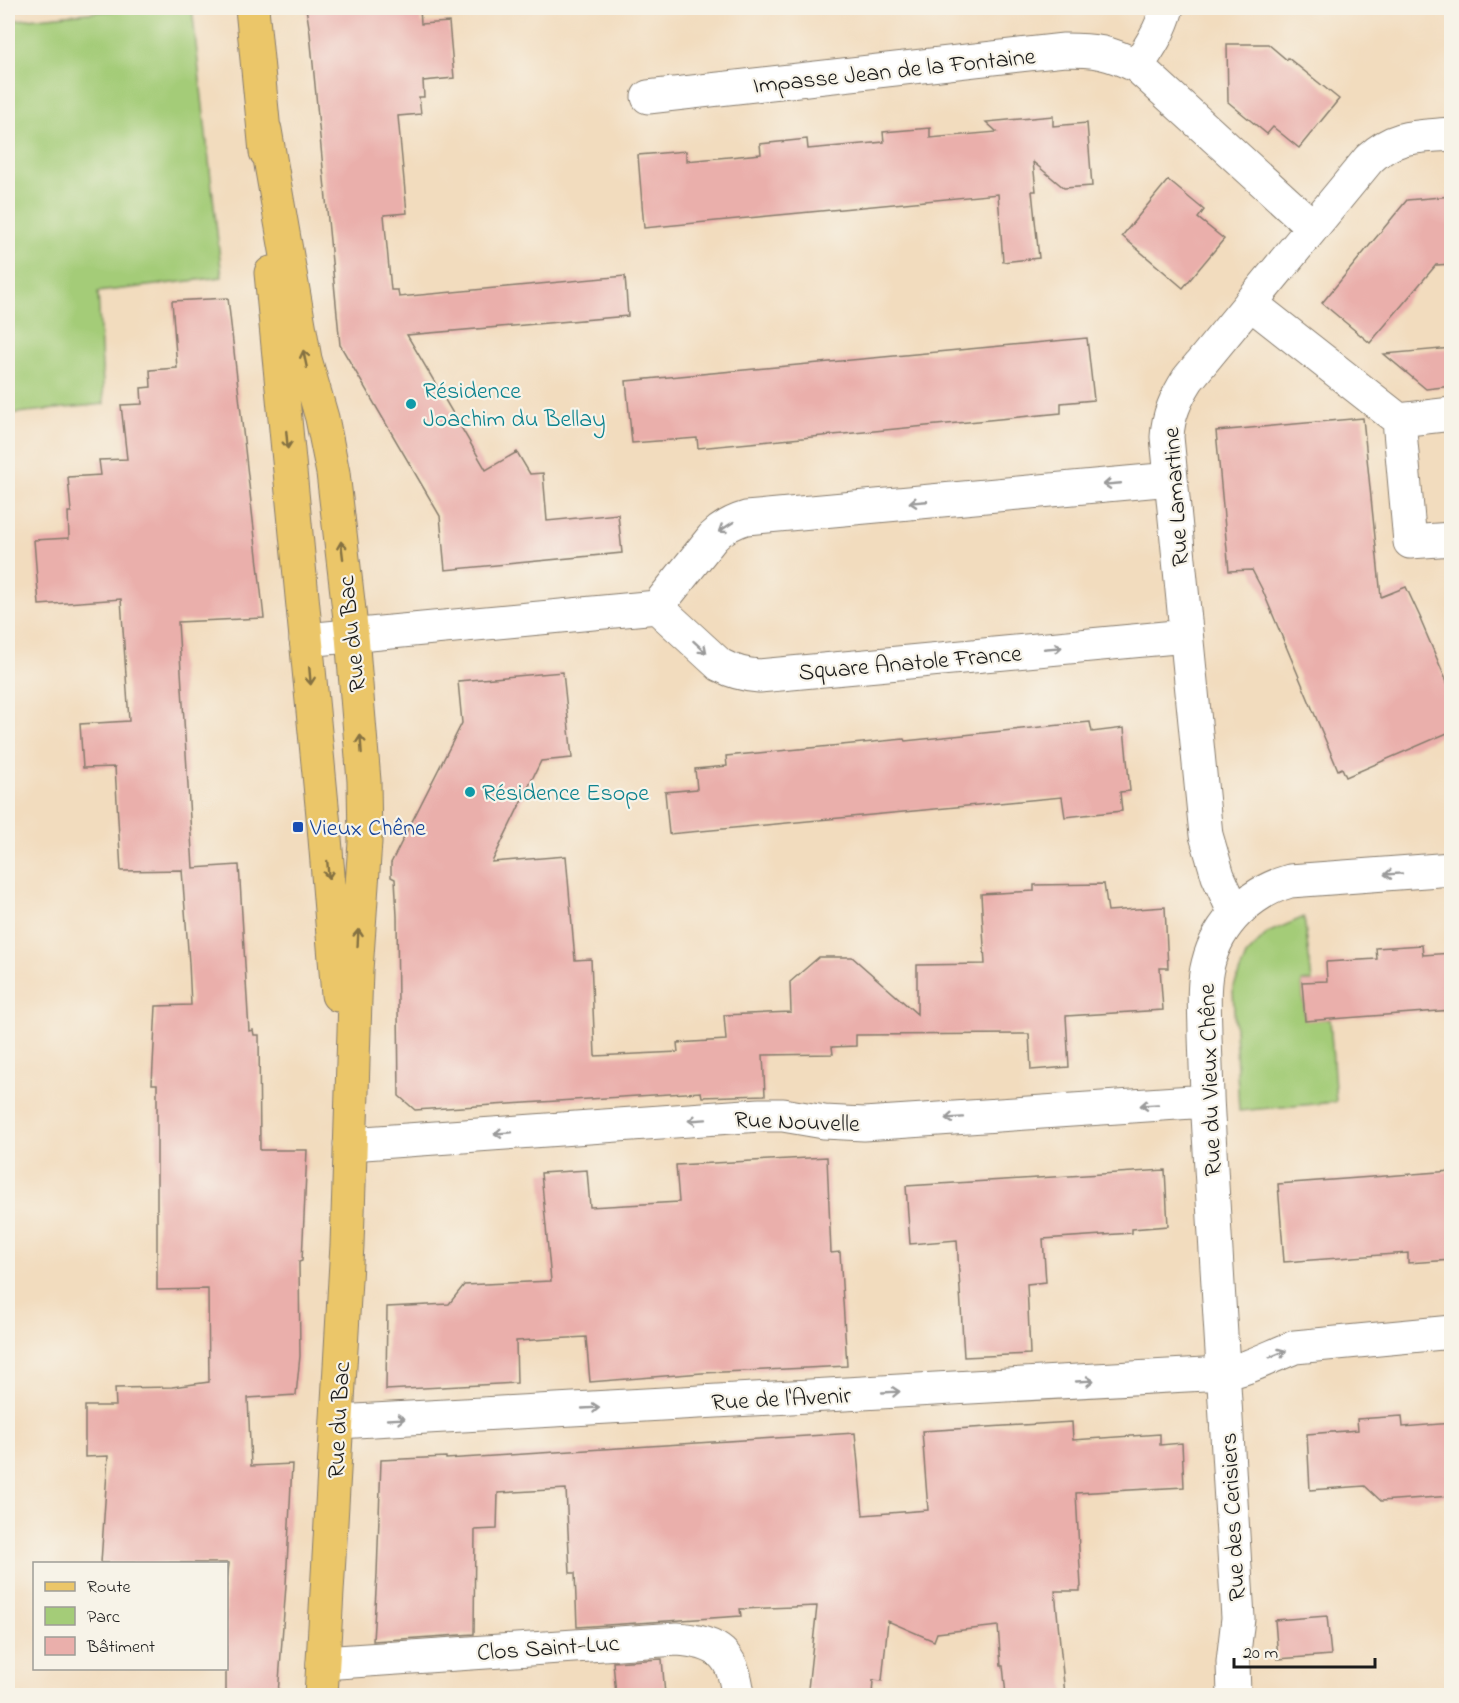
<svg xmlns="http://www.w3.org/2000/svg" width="1459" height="1703" font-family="'Indie Flower',sans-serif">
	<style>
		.green { fill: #a4cc78; stroke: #60744a; stroke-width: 1.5 }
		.building { fill: #eaafab }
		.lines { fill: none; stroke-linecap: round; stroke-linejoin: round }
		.minor-casing { stroke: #877c6d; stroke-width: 35 }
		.major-casing { stroke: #877c6d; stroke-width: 35 }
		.minor { stroke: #fff; stroke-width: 33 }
		.major { stroke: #ebc669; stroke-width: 33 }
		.oneway { stroke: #847142 }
		.oneway2 { stroke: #999 }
		.culture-dot { fill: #0f9aa8; stroke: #f7f3e8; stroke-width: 2 }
		.transit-dot { fill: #1a4fb4; stroke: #f7f3e8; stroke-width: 2 }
		.labels { text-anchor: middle; stroke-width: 4.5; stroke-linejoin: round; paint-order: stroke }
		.street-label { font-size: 24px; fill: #1c1c1c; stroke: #f7f3e8 }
		.culture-label { font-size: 24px; fill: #0d838f; stroke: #f7f3e8; text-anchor: start }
		.transit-label { font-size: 24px; fill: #164399; stroke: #f7f3e8; text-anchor: start }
	</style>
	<rect width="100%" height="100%" fill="#f7f3e8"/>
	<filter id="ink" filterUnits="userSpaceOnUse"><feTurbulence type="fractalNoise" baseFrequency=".0167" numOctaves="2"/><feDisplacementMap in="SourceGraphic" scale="12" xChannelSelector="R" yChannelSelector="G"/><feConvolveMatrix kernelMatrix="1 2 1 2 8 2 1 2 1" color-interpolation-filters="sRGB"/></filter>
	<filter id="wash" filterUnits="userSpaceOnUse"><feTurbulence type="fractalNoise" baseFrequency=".008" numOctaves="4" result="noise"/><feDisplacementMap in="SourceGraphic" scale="24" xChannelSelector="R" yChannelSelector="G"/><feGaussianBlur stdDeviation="1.35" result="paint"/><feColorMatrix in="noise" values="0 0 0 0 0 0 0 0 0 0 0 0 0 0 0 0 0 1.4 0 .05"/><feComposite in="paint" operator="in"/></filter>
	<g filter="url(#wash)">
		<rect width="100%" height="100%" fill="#f2dcbe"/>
		<path class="green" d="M137,8H192L222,277L98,292L104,404L8,414V21Z
			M1304,917L1312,981L1302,982L1305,1020L1330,1019L1336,1102L1239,1111L1233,989L1246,956L1267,933Z"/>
		<g id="blocks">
			<path class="building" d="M306,8H420L421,24L449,22L454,78L423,81L424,97H419L421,114L398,116L407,213L384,215L391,290H398L399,297L625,276L628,316L407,335L486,470L517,452L530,474L543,473L547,521L618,514L622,553L445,570L440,516L340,345L310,33Z
				M1227,44H1268L1287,60L1288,58L1339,99L1299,148L1273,127L1267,134L1228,102Z
				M1053,116V126L1087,123L1092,186L1064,188L1033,162L1036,191H1032L1039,258L1003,262L998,194L644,228L638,155L686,151V161L761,154L760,144L807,139L808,149L884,142L883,132L930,128V138L997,132L986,122Z
				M1168,180L1204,210L1198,218L1224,239L1183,288L1122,236Z
				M1452,196V264L1436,265L1370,343L1322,303L1407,200Z
				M228,298L264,618L178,622L193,868L239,865L249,1031L253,1030L254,1035H259L260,1150H307L302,1261L299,1262L300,1356L296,1395L248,1398L251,1466L292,1464L286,1585L278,1695H226V1589L229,1563H101L108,1456L85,1457V1406H116L115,1388L172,1387L209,1382L208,1289L157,1290V1084H152L156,1006L191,1005L189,963L182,870L121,871L115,767L83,768L80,724L129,721L121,599L39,605L34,540L69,538L68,512H71L68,477L101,475L99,460L127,459L121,405L142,404L141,388L151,387L150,370L177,368L172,301Z
				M1087,338L1094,400L1061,403V413L698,448L697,438L632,443L626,381Z
				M1452,348V386L1426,389L1384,354Z
				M1363,418L1381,597L1406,587L1421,619H1420L1452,694V731L1346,777L1342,768L1338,770L1262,589L1252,570L1229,571L1216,431Z
				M563,672L572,758L541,761L492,862L566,856L575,960L591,959L595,1056L678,1052L677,1043L726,1040L724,1015L791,1012L790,982L819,957H852L917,1014V965L985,964L981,894L1034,891V885L1104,884L1108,911L1165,907L1168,968H1160L1163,1010L1066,1016L1069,1067L1031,1070L1029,1034L856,1035V1046L832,1047L833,1054L763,1055L765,1095L702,1097L701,1092L415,1110L399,1096L397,916L395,879L391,877V863L462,723L458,681Z
				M1090,722L1092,732L1124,728L1130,791L1120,792L1122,811L1065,817L1062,797L669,834L665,792L697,789L695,769L727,766L726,756L904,739L905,741Z
				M1422,945L1423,955L1452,953V1010L1305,1021L1302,982L1327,981L1326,962L1377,959L1376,948Z
				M827,1157L831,1253L840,1252L847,1366L702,1373L590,1382L586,1337L516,1341L517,1383L386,1390L387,1307L449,1304L464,1285L551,1281L541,1173L587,1170L590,1207L679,1202L676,1165Z
				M1165,1170L1168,1226L1132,1229V1233L1043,1239L1046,1282L1027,1284L1030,1354L964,1357L957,1240L910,1244L906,1186Z
				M1452,1171V1260L1408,1263V1253L1284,1262L1278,1184Z
				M1402,1416L1403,1427L1452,1423V1496L1381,1501L1365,1486L1310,1490L1307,1434L1358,1430L1357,1419Z
				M1072,1422L1073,1440L1160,1434V1445L1182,1443L1184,1487L1076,1493L1081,1587L1080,1588V1591H1055L1065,1695H1006L1003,1666H1001L998,1626L937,1633L934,1641L888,1621L882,1681L873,1680L872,1695H812V1689H808L817,1606L740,1609L741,1616L577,1627L575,1573H570L566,1489L498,1493L497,1529L475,1530L474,1634L373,1641L377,1574L381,1460L446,1457V1459L855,1433L863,1515L928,1510L922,1431Z
				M1327,1616L1331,1655L1278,1659L1275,1620Z
				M662,1659L665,1695H616L613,1662Z"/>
		</g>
	</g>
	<g filter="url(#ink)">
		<use href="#blocks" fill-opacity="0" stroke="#877c6d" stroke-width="1.5"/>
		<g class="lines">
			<defs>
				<path id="minor" d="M1137,66C1150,47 1161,30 1167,8
					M648,97L1064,50C1095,50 1109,52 1137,66L1313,227
					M1250,303L1399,420L1452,414
					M1399,420L1410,542L1452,539
					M657,607L720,665C733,672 744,675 759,676L1186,636
					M306,640L657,607L713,537C723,527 732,522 746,518L1171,479
					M1235,914L1218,876L1206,835L1167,437C1168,415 1176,398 1188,379L1369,159C1396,134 1417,137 1452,134
					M350,1144L760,1115H783L824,1122L864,1124L1207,1101
					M338,1422L1223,1373C1249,1369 1271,1356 1295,1347L1452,1332
					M323,1663L677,1639C718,1642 734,1654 738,1696
					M1234,1696L1233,1662L1238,1618C1229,1468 1220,1318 1211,1168C1208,1124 1206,1080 1205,1036C1205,1012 1202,987 1208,964C1218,923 1251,892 1290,881L1452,869"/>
				<path id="major" d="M252,8L266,152
					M265,130L305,359L322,418L333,473L352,636L364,781L365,842L356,970L347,1245L321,1696
					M271,273L324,826L338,995"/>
			</defs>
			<use href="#minor" class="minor-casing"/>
			<use href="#major" class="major-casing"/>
			<use href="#minor" class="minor"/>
			<use href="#major" class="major"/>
		</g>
		<defs><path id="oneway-shaft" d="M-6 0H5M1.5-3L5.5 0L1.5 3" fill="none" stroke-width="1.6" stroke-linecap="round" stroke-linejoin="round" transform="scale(1.5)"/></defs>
		<g class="oneway">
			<use href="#oneway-shaft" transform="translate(305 359) rotate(-102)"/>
			<use href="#oneway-shaft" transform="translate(287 440) rotate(85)"/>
			<use href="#oneway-shaft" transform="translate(342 550) rotate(-97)"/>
			<use href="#oneway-shaft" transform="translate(310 676) rotate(85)"/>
			<use href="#oneway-shaft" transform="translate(361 744) rotate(-94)"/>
			<use href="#oneway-shaft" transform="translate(328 870) rotate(85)"/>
			<use href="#oneway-shaft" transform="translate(358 938) rotate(-87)"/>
		</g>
		<g class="oneway2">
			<use href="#oneway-shaft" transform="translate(1112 484) rotate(175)"/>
			<use href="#oneway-shaft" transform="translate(918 502) rotate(175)"/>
			<use href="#oneway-shaft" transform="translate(726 527) rotate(147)"/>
			<use href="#oneway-shaft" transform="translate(700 647) rotate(42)"/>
			<use href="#oneway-shaft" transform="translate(1053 648) rotate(-5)"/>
			<use href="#oneway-shaft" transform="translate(1393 874) rotate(176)"/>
			<use href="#oneway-shaft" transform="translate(1149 1105) rotate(176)"/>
			<use href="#oneway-shaft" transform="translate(954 1118) rotate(176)"/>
			<use href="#oneway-shaft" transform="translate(697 1120) rotate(176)"/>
			<use href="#oneway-shaft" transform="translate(503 1133) rotate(176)"/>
			<use href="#oneway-shaft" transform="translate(1278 1354) rotate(-22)"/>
			<use href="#oneway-shaft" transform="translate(1085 1381) rotate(-3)"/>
			<use href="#oneway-shaft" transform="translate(891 1392) rotate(-3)"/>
			<use href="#oneway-shaft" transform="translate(591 1408) rotate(-3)"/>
			<use href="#oneway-shaft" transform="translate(396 1419) rotate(-3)"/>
		</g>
	</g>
	<g class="culture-dot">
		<circle cx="411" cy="404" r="6"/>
		<circle cx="470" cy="792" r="6"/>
	</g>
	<rect class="transit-dot" x="292" y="821" width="12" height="12" rx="3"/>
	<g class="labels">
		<g class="street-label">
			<text transform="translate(894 70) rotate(-6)" y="8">Impasse Jean de la Fontaine</text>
			<text transform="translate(1175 497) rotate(-94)" y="8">Rue Lamartine</text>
			<text transform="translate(351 634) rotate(-96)" y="8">Rue du Bac</text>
			<text transform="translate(910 662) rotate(-5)" y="8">Square Anatole France</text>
			<text transform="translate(1209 1080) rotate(-92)" y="8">Rue du Vieux Chêne</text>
			<text transform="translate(797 1121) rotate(2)" y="8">Rue Nouvelle</text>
			<text transform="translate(781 1398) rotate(-3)" y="8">Rue de l'Avenir</text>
			<text transform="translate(338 1420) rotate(-87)" y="8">Rue du Bac</text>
			<text transform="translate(1232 1517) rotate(-93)" y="8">Rue des Cerisiers</text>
			<text transform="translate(548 1647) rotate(-4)" y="8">Clos Saint-Luc</text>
		</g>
		<g class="culture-label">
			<text x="423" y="398">Résidence<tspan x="423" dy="28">Joachim du Bellay</tspan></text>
			<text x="482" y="800">Résidence Esope</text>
		</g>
		<g class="transit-label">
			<text x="310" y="835">Vieux Chêne</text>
		</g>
	</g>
	<rect width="1459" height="1703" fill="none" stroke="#f7f3e8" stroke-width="30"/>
	<rect x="33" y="1562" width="195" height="108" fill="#f7f3e8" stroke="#9f9d96" stroke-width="1.5"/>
	<rect x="45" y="1582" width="30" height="9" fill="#ebc669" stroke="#9f9d96" stroke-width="1.5"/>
	<text x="87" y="1592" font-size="18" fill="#1c1c1c">Route</text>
	<rect x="45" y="1607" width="30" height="18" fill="#a4cc78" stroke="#9f9d96" stroke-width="1.5"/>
	<text x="87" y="1622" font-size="18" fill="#1c1c1c">Parc</text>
	<rect x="45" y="1637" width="30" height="18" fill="#eaafab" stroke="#9f9d96" stroke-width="1.5"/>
	<text x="87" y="1652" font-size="18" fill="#1c1c1c">Bâtiment</text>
	<path d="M1234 1658v9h141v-9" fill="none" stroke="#1c1c1c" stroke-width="3"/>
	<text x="1243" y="1658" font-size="18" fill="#1c1c1c" stroke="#f7f3e8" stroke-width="4.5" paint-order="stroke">20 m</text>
</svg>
